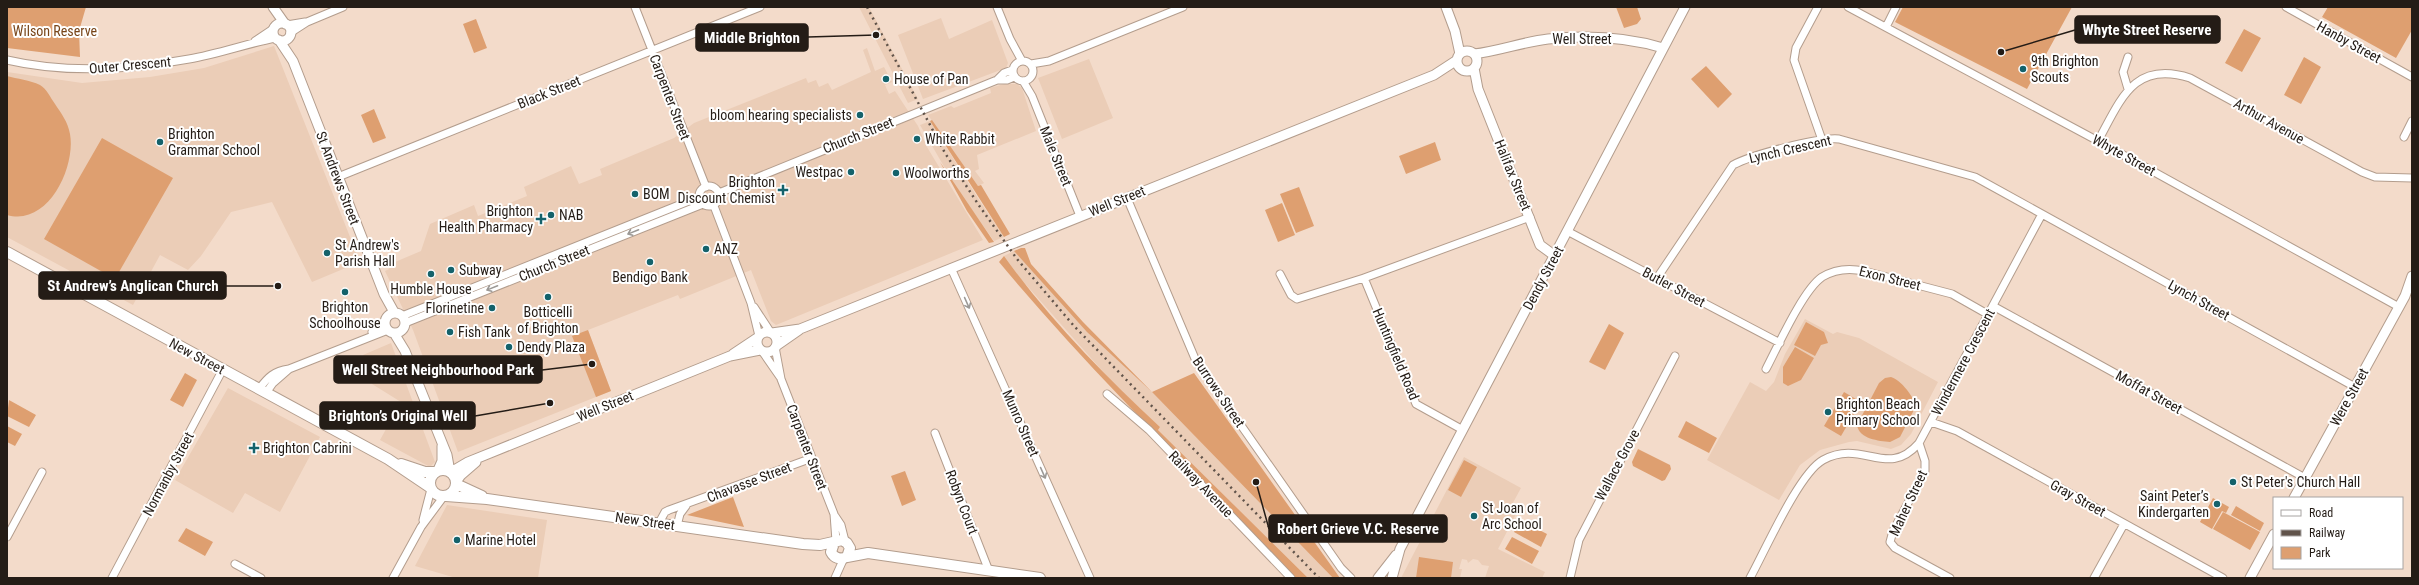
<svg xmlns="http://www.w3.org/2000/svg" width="2419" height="585" font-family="'Roboto Condensed',sans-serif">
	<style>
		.built { fill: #ebcdb7 }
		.green { fill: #de9f70 }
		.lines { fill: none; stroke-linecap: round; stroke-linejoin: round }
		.minor-casing { stroke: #b39d8d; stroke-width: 9 }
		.tertiary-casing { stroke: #b39d8d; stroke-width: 11 }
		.secondary-casing { stroke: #b39d8d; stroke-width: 12 }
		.minor { stroke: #fff; stroke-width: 7 }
		.tertiary { stroke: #fff; stroke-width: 9 }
		.secondary { stroke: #fff; stroke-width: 10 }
		.rail { stroke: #60534a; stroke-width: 2.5; stroke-dasharray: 2 4; stroke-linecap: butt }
		.oneway { stroke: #9c9996 }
		.poi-dot { fill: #14626b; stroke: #fff; stroke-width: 1.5 }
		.labels { text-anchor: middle; stroke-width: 4; stroke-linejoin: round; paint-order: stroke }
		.park-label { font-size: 14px; fill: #784519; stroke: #fff }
		.street-label { font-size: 14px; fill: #241c16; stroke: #fff }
		.poi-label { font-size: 14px; fill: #241c16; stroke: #fff; text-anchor: start }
		.leader { fill: none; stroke: #241c16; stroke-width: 1.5 }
		.callout-dot { fill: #241c16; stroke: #fff; stroke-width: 1.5 }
		.callout { fill: #241c16; stroke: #241c16; stroke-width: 1.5 }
		.callout-label { font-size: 15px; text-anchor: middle; font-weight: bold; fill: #fff }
	</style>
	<rect width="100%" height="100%" fill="#f3dbca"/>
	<path class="built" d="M859,7H869L918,99L908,103Z
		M941,18L949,39L992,20L1008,63L1006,68L923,99L898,35Z
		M274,46L360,262L312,282L272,202L231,212L201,256L188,270L160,255L133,305L7,237V72L82,83L150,77L204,68Z
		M867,48L875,71L884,67L892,82L885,85L889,94L895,91L918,126L927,147L983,240L776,325L771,321L751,270L680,299L678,295L588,330L611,391L458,452L413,330L385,271L389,269L388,265L421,251L430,224L474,205L478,216L527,196L524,187L571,166L579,184L602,175L600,169L674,138L694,123L806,78L808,83L816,80L819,87L828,83L832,90L871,72L863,50Z
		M1089,59L1113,118L1062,139L1038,78Z
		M1004,84H1017L1022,88L1036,131L977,155L979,169L975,171L984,183L978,186L928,115L951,106L954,108L991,93L990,88Z
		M930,121L981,203L1004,237L994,241L957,189L920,125Z
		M1014,251L1128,370L1152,392L1333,578H1308L1158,430L1160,427L1113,383L1021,279L1004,256Z
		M1805,319L1833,334L1837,332L1859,338L1938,382L1911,434L1901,445L1891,449L1857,441L1849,442L1820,450L1800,465L1779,500L1707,460L1750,382L1766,391L1774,382L1785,354Z
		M391,343L435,462L430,467L380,440L401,402L372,384L363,355Z
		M228,388L320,437L280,512L245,493L233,513L175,480Z
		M1464,457L1521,488L1509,510L1516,514L1498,549L1545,572L1542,578H1485L1489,566L1482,565L1478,560L1473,559L1468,563L1467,560L1462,559L1459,569H1462L1460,578H1401Z
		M447,505L547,520L538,578H456L415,566Z"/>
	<path class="green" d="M7,7H86L79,31L80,57L7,48Z
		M1616,7H1637L1641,19L1637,24L1624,28Z
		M1903,7H2072L2027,89L1895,22Z
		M2328,7H2412V30L2396,58L2322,17Z
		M476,19L487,48L474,53L463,24Z
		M2244,29L2261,38L2242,72L2225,63Z
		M2304,57L2321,67L2301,104L2284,95Z
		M1706,66L1732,94L1718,108L1691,79Z
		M7,76C17,79 30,80 40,85C47,89 50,97 55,104C61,113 68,122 70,134C76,167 48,227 7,215Z
		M374,109L386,138L373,143L361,115Z
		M932,120L978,186L981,185L1010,234L1004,237L930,121Z
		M102,138L173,178L115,279L44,239Z
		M1435,142L1441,160L1406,174L1399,156Z
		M940,162L994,242L989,243L967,211Z
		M1299,187L1314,226L1296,233L1280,194Z
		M1282,203L1295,235L1278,242L1265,210Z
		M1021,248H1025L1031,264L1083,322L1152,392L1194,373L1340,578H1333L1152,392L1087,332L1014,251Z
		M1004,256C1049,319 1104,375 1160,427L1158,430L1308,578H1296C1196,473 1092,374 999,262Z
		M1806,322L1824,332L1828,343L1821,345L1815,356L1794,345Z
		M1609,324L1624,333L1605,370L1589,362Z
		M588,330L611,391L596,397L572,336Z
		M1795,347L1814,358L1801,380L1788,386L1783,383V367Z
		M185,373L197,380L183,407L170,400Z
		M1891,377C1901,380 1914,397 1916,406L1900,437L1890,442C1879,441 1859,439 1857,425L1879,383L1885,378Z
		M1844,392L1861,402L1841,436L1824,426Z
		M9,400L36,415L29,427L7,416Z
		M1686,421L1717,438L1709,453L1678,437Z
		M7,426L22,434L15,446L7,442Z
		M1638,449L1670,465L1671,469L1665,480L1662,481L1633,466L1632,462Z
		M1464,460L1477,467L1461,497L1448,490Z
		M905,471L916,500L902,506L891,476Z
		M733,497L744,527L687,515Z
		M2213,498L2229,507L2226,513L2222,511L2212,529L2200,522Z
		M2236,506L2264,523L2260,531L2231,515Z
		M2223,512L2260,532L2250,550L2213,529Z
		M1520,520L1547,534L1541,547L1514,532Z
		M186,528L213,542L205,556L178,541Z
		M1512,537L1539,551L1532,564L1505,549Z
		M1419,557L1453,562L1451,578H1416Z"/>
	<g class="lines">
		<defs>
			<path id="minor" d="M635,7L706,187
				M997,7L1010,39L1022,61
				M1818,7L1796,48L1794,60L1822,140
				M1848,7L2098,141L2399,307
				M2286,7L2412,77
				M287,25L305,22
				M1886,27L1896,7
				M290,33L307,22L343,7
				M255,41L273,29
				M7,60C67,74 129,70 189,59C218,54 246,44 275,38
				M1013 71a10 10 0 1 1 20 0a10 10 0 1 1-20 0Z
				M1031,64L1049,61L1183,7
				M997,80L1004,73L1012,70
				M1023,81L1032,96L1080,216
				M2128,89L2123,72L2128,57
				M2404,137L2412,121
				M2098,141C2121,99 2134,60 2190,78L2362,172L2375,177L2412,178
				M338,177L760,7
				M699 196a10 10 0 1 1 20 0a10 10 0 1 1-20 0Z
				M719,193L997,80H1007L1014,77
				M1127,198L1196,361L1341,568L1351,578
				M714,206L751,303L759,336
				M1567,231L1780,343
				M951,268L1090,578
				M1280,274L1291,295L1297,299L1364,278
				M1657,278L1733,165C1751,155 1818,137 1839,139L1975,177L2355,387
				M1993,306L2305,478
				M754,307L771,333
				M402,316L699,197
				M405,323L703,204
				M372,332L385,324
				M775,347L781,379L834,514L836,541
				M762,351L780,377
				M1766,369C1778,346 1803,290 1822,277C1835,269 1850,268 1864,271L1952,294L1989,315
				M259,389C268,377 274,371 289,369L388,330
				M266,393L273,383L289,369
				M1107,394L1149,430L1291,578
				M1931,422L1957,431L2223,578
				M1463,430L1416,404L1364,278L1530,217
				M935,433L989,571
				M1919,443L1925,461V471L1893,531L1890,542L1895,548L1950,578
				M835,516L841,525L845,541
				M423,520L431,489
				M659,523L665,512L669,510L812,458
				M677,526L680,514L686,506
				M7,537L42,472
				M235,564L261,578
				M112,578L223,369
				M393,578L421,527L444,496
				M835,578L844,558
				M1570,578L1579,540L1675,356
				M1750,578C1765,551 1799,473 1823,460C1863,438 1887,480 1919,443L2042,214
				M2094,578L2124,524"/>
			<path id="tertiary" d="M273,7L285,24
				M1446,7L1455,31L1460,54
				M273 32a9 9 0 1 1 18 0a9 9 0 1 1-18 0Z
				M279,40L293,61L384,294L394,312
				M1457 61a10 10 0 1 1 20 0a10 10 0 1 1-20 0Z
				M1474,54C1499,51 1523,42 1548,39C1587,35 1626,37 1663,48
				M1474,68L1478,89L1540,245L1555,256
				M385 323a10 10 0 1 1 20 0a10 10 0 1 1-20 0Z
				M757 342a10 10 0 1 1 20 0a10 10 0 1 1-20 0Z
				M394,333L405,351L447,455L450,472
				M772,333L800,329L1434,75L1457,60
				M776,346L799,330
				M733,354L757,338
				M438,470L442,461V446
				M451,472L468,462L730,356L760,350
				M456,482L461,475L476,462
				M2294,498L2405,296L2412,276
				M1378,578L1396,555
				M1392,578L1400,549L1685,7
				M2250,578L2274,534"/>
			<path id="secondary" d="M7,252L388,459L431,488
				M401,464L425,472H435
				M430 483a13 13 0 1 1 26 0a13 13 0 1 1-26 0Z
				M456,484L482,496
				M446,496L487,499L803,544L820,545L842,540L847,543L850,548L847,557C840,560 834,558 831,552L834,543
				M847,557L868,553L1040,578"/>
		</defs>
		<use href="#minor" class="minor-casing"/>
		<use href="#tertiary" class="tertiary-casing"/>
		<use href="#secondary" class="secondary-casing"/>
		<use href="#minor" class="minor"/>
		<use href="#tertiary" class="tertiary"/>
		<use href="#secondary" class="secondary"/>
		<path class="rail" d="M867,7L945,153L978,204L1017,259L1074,326L1319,578"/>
	</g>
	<defs><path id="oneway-shaft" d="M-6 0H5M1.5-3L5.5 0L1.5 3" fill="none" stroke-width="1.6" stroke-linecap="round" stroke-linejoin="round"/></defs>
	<g class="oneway">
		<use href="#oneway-shaft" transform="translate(633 232) rotate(158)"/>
		<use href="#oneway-shaft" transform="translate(492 288) rotate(158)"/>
		<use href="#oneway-shaft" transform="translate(967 303) rotate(66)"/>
		<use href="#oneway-shaft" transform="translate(1043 473) rotate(66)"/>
	</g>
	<g class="poi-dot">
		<circle cx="2023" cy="69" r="4"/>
		<circle cx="886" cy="79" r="4"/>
		<circle cx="860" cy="115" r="4"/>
		<circle cx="917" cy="139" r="4"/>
		<circle cx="160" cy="142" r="4"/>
		<circle cx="851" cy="172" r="4"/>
		<circle cx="896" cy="173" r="4"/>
		<path d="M781 184h4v4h4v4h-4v4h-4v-4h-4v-4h4z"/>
		<circle cx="635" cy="194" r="4"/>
		<circle cx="551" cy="215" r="4"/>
		<path d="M539 213h4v4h4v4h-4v4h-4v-4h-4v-4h4z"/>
		<circle cx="706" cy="249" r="4"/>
		<circle cx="327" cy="253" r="4"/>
		<circle cx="650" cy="262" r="4"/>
		<circle cx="451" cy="270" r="4"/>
		<circle cx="431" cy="274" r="4"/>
		<circle cx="345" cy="292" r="4"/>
		<circle cx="548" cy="297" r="4"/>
		<circle cx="492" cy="308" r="4"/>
		<circle cx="450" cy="332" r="4"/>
		<circle cx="509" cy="347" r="4"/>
		<circle cx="1828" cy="412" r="4"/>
		<path d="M252 442h4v4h4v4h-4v4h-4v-4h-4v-4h4z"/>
		<circle cx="2233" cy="482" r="4"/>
		<circle cx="2217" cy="504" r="4"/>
		<circle cx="1474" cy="516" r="4"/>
		<circle cx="457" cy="540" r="4"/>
	</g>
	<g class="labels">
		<g class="park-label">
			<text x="55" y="36">Wilson Reserve</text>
		</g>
		<g class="street-label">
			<text x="1582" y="44">Well Street</text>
			<text transform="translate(2349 42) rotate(29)" y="5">Hanby Street</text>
			<text transform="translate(130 65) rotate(-5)" y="5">Outer Crescent</text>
			<text transform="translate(549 92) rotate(-22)" y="5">Black Street</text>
			<text transform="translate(670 97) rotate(69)" y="5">Carpenter Street</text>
			<text transform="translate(2269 121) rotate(29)" y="5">Arthur Avenue</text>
			<text transform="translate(858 135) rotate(-22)" y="5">Church Street</text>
			<text transform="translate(1790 149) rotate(-13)" y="5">Lynch Crescent</text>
			<text transform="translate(2124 155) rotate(29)" y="5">Whyte Street</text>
			<text transform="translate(1056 156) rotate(68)" y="5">Male Street</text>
			<text transform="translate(1513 175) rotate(68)" y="5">Halifax Street</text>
			<text transform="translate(338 178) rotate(69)" y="5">St Andrews Street</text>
			<text transform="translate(1117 201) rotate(-22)" y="5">Well Street</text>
			<text transform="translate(554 263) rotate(-22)" y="5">Church Street</text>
			<text transform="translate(1543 278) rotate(-62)" y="5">Dendy Street</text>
			<text transform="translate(1890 278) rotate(14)" y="5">Exon Street</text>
			<text transform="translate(1674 287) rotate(28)" y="5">Butler Street</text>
			<text transform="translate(2199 300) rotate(29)" y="5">Lynch Street</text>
			<text transform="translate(1396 354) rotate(67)" y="5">Huntingfield Road</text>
			<text transform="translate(197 356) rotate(28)" y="5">New Street</text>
			<text transform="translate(1963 362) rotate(-62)" y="5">Windermere Crescent</text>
			<text transform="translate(1219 392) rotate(56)" y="5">Burrows Street</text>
			<text transform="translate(2149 392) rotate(29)" y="5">Moffat Street</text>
			<text transform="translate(2349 397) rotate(-61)" y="5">Were Street</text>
			<text transform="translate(605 406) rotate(-22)" y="5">Well Street</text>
			<text transform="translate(1021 423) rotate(66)" y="5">Munro Street</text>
			<text transform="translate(807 447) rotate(69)" y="5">Carpenter Street</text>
			<text transform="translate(1617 465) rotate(-62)" y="5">Wallace Grove</text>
			<text transform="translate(168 474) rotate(-62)" y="5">Normanby Street</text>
			<text transform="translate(749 482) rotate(-21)" y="5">Chavasse Street</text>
			<text transform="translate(1201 484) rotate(46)" y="5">Railway Avenue</text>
			<text transform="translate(2078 498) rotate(29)" y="5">Gray Street</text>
			<text transform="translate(962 502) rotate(69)" y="5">Robyn Court</text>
			<text transform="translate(1908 503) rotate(-65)" y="5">Maher Street</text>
			<text transform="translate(645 521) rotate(8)" y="5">New Street</text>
		</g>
		<g class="poi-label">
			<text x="2031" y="66">9th Brighton<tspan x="2031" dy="16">Scouts</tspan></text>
			<text x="894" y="84">House of Pan</text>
			<text x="852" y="120" text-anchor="end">bloom hearing specialists</text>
			<text x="168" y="139">Brighton<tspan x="168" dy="16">Grammar School</tspan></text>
			<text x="925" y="144">White Rabbit</text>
			<text x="843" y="177" text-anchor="end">Westpac</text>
			<text x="904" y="178">Woolworths</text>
			<text x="775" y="187" text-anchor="end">Brighton<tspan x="775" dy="16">Discount Chemist</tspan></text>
			<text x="643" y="199">BOM</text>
			<text x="533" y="216" text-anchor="end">Brighton<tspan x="533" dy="16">Health Pharmacy</tspan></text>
			<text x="559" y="220">NAB</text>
			<text x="335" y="250">St Andrew's<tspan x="335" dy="16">Parish Hall</tspan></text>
			<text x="714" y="254">ANZ</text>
			<text x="459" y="275">Subway</text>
			<text x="650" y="282" text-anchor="middle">Bendigo Bank</text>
			<text x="431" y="294" text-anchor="middle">Humble House</text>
			<text x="345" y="312" text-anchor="middle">Brighton<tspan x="345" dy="16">Schoolhouse</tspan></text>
			<text x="484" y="313" text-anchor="end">Florinetine</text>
			<text x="548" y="317" text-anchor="middle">Botticelli<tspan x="548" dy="16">of Brighton</tspan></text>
			<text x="458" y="337">Fish Tank</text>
			<text x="517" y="352">Dendy Plaza</text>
			<text x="1836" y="409">Brighton Beach<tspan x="1836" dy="16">Primary School</tspan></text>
			<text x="263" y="453">Brighton Cabrini</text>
			<text x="2241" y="487">St Peter's Church Hall</text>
			<text x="2209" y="501" text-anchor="end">Saint Peter’s<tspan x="2209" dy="16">Kindergarten</tspan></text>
			<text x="1482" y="513">St Joan of<tspan x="1482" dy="16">Arc School</tspan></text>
			<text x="465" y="545">Marine Hotel</text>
		</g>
	</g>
	<path class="leader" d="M2001 52L2075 30M876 35L808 37M278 286L226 286M592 364L542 370M550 403L475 416M1256 482L1269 529"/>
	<g class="callout-dot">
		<circle cx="2001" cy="52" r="4"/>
		<circle cx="876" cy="35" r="4"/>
		<circle cx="278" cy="286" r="4"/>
		<circle cx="592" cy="364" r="4"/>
		<circle cx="550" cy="403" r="4"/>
		<circle cx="1256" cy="482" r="4"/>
	</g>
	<g class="callout">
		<rect x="2075" y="16" width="145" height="27" rx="4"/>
		<rect x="696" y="24" width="112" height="27" rx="4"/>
		<rect x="39" y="272" width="187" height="27" rx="4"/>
		<rect x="334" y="356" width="208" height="27" rx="4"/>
		<rect x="320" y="402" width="155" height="27" rx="4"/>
		<rect x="1269" y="515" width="178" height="27" rx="4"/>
	</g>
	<g class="callout-label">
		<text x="2147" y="35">Whyte Street Reserve</text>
		<text x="752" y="43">Middle Brighton</text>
		<text x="133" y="291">St Andrew’s Anglican Church</text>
		<text x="438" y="375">Well Street Neighbourhood Park</text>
		<text x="398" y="421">Brighton’s Original Well</text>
		<text x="1358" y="534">Robert Grieve V.C. Reserve</text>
	</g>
	<rect width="2419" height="585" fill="none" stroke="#241c16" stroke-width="16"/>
	<rect x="2273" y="497" width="130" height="72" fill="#ffffff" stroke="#a7a4a2"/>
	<rect x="2281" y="510" width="20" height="6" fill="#ffffff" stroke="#a7a4a2"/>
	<text x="2309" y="517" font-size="12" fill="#241c16">Road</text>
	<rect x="2281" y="530" width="20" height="6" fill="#60534a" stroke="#a7a4a2"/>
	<text x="2309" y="537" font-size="12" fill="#241c16">Railway</text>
	<rect x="2281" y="547" width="20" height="12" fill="#de9f70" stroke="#a7a4a2"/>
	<text x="2309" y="557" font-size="12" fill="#241c16">Park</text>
</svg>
